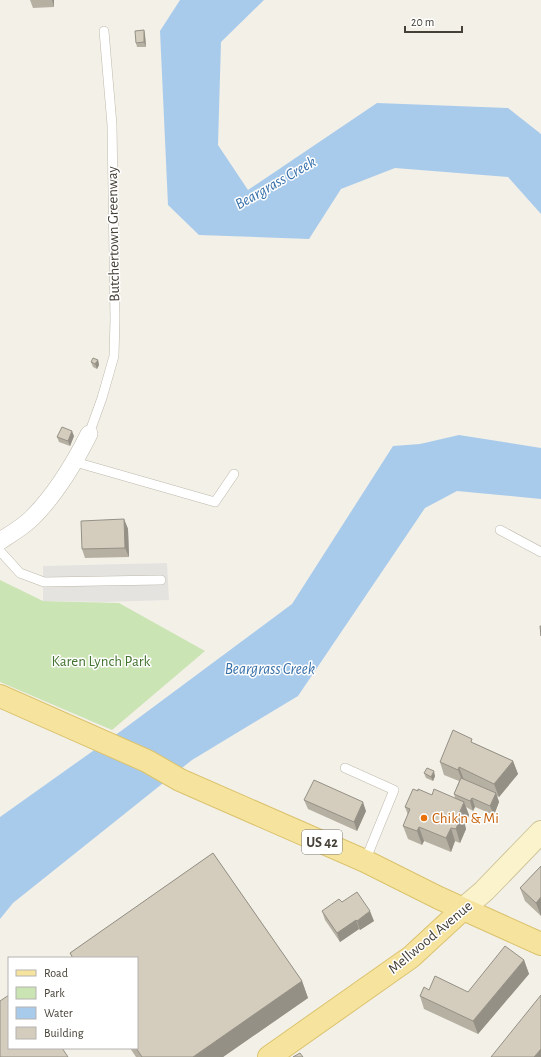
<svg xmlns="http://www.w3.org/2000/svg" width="541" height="1057" font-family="'Alegreya Sans',sans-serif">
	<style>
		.green { fill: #cbe4b4 }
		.parking { fill: #e4e3e0 }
		.water { fill: #a9cbeb }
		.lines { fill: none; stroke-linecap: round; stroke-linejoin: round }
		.lane-casing { stroke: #beb9ab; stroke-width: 10 }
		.street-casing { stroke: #beb9ab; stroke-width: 18 }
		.secondary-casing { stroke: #cfc59b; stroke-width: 24 }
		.primary-casing { stroke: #dbc36e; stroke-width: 24 }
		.lane { stroke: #fff; stroke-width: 9 }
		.street { stroke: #fff; stroke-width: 17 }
		.secondary { stroke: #faf3cb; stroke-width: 22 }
		.primary { stroke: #f6e49e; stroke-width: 22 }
		.wall { fill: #b6b0a3 }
		.shaded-wall { fill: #949085 }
		.building { fill: #d4cdbe; stroke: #949085 }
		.food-dot { fill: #e8710a; stroke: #fff; stroke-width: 1.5 }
		.labels { text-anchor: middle; stroke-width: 3; stroke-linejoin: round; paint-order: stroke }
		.shield { fill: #fff; stroke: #7e7a73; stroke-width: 1 }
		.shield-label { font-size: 14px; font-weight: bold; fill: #464137 }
		.street-label { font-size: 15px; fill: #464137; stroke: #fff }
		.park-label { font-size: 15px; fill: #43732f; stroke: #fff }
		.food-label { font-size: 15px; fill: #c56008; stroke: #fff; text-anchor: start }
		.water-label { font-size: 16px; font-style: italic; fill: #3871aa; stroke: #fff }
	</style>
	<rect width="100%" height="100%" fill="#f3f0e8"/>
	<path class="green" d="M0,580L43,601L119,603L205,651L112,730L0,682Z"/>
	<path class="parking" d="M167,563L169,600L106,602L43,601V566Z"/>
	<path class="water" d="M180,0H264L221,42L218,145L248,190L377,103L508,108L541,134V214L508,177L395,168L341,189L309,239L199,235L168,205L160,31Z
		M459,435L541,448V499L457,491L425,508L298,696L192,760L13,903L0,919V817L121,731L292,604L393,446L420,444Z"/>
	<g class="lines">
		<defs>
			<path id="lane" d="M89,434L102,398L114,356L115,319L112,125L104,31
				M75,462L215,502L234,474
				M500,530L541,552
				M0,551L20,573L44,582L161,580
				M345,768L394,790L365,861"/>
			<path id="street" d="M0,541C11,534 23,527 32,518C56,494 74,464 89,434"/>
			<path id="secondary" d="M463,909L484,891L541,832"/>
			<path id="primary" d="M0,696L147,761L180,780L365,861L439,898L541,944
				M269,1057L411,957L463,909"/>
		</defs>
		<use href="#lane" class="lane-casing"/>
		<use href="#street" class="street-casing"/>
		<use href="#secondary" class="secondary-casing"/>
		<use href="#primary" class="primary-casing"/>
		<use href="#lane" class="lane"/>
		<use href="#street" class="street"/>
		<use href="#secondary" class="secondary"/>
		<use href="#primary" class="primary"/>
	</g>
	<path class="wall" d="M30,0H54V7L33,8Z
		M144,30L145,35L146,47H137L136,43Z
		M98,360L99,365L97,369L93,367L91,362Z
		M74,436L70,446L59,442L57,437Z
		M124,519L128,529L129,557L85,558L82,549Z
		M474,743L513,761L518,774L499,797L497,796L499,802L494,815L475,807L473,811L466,807L469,815L465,825L466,829L460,843L455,841L451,852L424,841L422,845L408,839L403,826L408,815L405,807L432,795L455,798L454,794L459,781L444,775L440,762Z
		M424,773L435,776L433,781L426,778Z
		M304,800L366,811L357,831L308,809Z
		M213,853L302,981L308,998L223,1057H136L130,1048H137V958H72L70,953Z
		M541,866V916L525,901L520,888Z
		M342,902L374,921L360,930L359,929L340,942L325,920L322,911Z
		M524,960L529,974L478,1034L424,1009L420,996L429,990L468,992Z"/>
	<path class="shaded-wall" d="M52,0H54V7Z
		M144,30L145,35L146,47L144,42Z
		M98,360L99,365L97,369L95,364Z
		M72,431L74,436L70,446L68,441Z
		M124,519L128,529L129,557L125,548Z
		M513,761L518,774L499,797L494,784Z
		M459,767L464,780L463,783L458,770Z
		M434,771L435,776L433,781L431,777Z
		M496,793L499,802L494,815L490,806Z
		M472,798L475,807L473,811L470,801Z
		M363,802L366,811L357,831L354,822Z
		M464,802L469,815L465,825L466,829L460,843L456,829L459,814Z
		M419,827L424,841L422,845L417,831Z
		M451,828L455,841L451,852L446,838Z
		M541,897V916L536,903Z
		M370,911L374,921L360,930L357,921Z
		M356,920L359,929L340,942L337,933Z
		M524,960L529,974L478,1034L473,1021Z
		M302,981L308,998L223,1057H193Z
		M541,1049V1057H534Z"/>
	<path class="building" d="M144,30V42L136,43L135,31Z
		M93,358L98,360L95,364L91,362Z
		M62,427L72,431L68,441L57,437Z
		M124,519L125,548L82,549L81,521Z
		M540,626H541V636Z
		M453,730L472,739L471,742L513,761L494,784L459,767L458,770L440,762Z
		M427,768L434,771L431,777L424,773Z
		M461,778L496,793L490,806L472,798L470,801L454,794Z
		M314,780L363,802L354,822L304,800Z
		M413,789L418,791V789L432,795L434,789L464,802L459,814L461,816L456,829L451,828L446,838L419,827L417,831L403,826L410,809L405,807Z
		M213,853L302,981L193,1057H142L136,1048H137V958H73L70,953Z
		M541,866V897L536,903L520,888Z
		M357,892L370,911L357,921L356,920L337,933L322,911L339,899L342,902Z
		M505,946L524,960L473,1021L420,996L424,987L429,990L435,976L468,992Z
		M9,995V1048H62L68,1057H0V1001Z
		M541,995V1049L534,1057H491Z
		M300,1053L303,1057H293Z"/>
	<circle class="food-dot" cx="424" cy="818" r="4"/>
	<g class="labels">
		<rect class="shield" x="302" y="830" width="40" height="24" rx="3"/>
		<g class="shield-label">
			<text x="322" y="847">US 42</text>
		</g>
		<g class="street-label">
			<text transform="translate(113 234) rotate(-91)" y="5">Butchertown Greenway</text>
			<text transform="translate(430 937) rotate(-40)" y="5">Mellwood Avenue</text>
		</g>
		<g class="park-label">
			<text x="101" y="666">Karen Lynch Park</text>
		</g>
		<g class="food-label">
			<text x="432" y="823">Chik'n &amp; Mi</text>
		</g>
		<g class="water-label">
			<text transform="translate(275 182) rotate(-30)" y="6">Beargrass Creek</text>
			<text x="270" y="674">Beargrass Creek</text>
		</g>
	</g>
	<rect x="8" y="957" width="130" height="92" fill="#ffffff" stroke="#b5b3af"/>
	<rect x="16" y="970" width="20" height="6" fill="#f6e49e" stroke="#b5b3af"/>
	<text x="44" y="977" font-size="12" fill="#464137">Road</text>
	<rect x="16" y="987" width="20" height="12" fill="#cbe4b4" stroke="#b5b3af"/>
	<text x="44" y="997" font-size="12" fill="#464137">Park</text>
	<rect x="16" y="1007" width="20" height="12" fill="#a9cbeb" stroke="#b5b3af"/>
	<text x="44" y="1017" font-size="12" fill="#464137">Water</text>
	<rect x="16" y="1027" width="20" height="12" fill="#d4cdbe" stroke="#b5b3af"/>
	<text x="44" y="1037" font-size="12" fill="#464137">Building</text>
	<path d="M405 26v6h57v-6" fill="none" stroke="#464137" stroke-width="2"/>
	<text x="411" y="26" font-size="12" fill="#464137" stroke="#ffffff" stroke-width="3" paint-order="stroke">20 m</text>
</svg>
